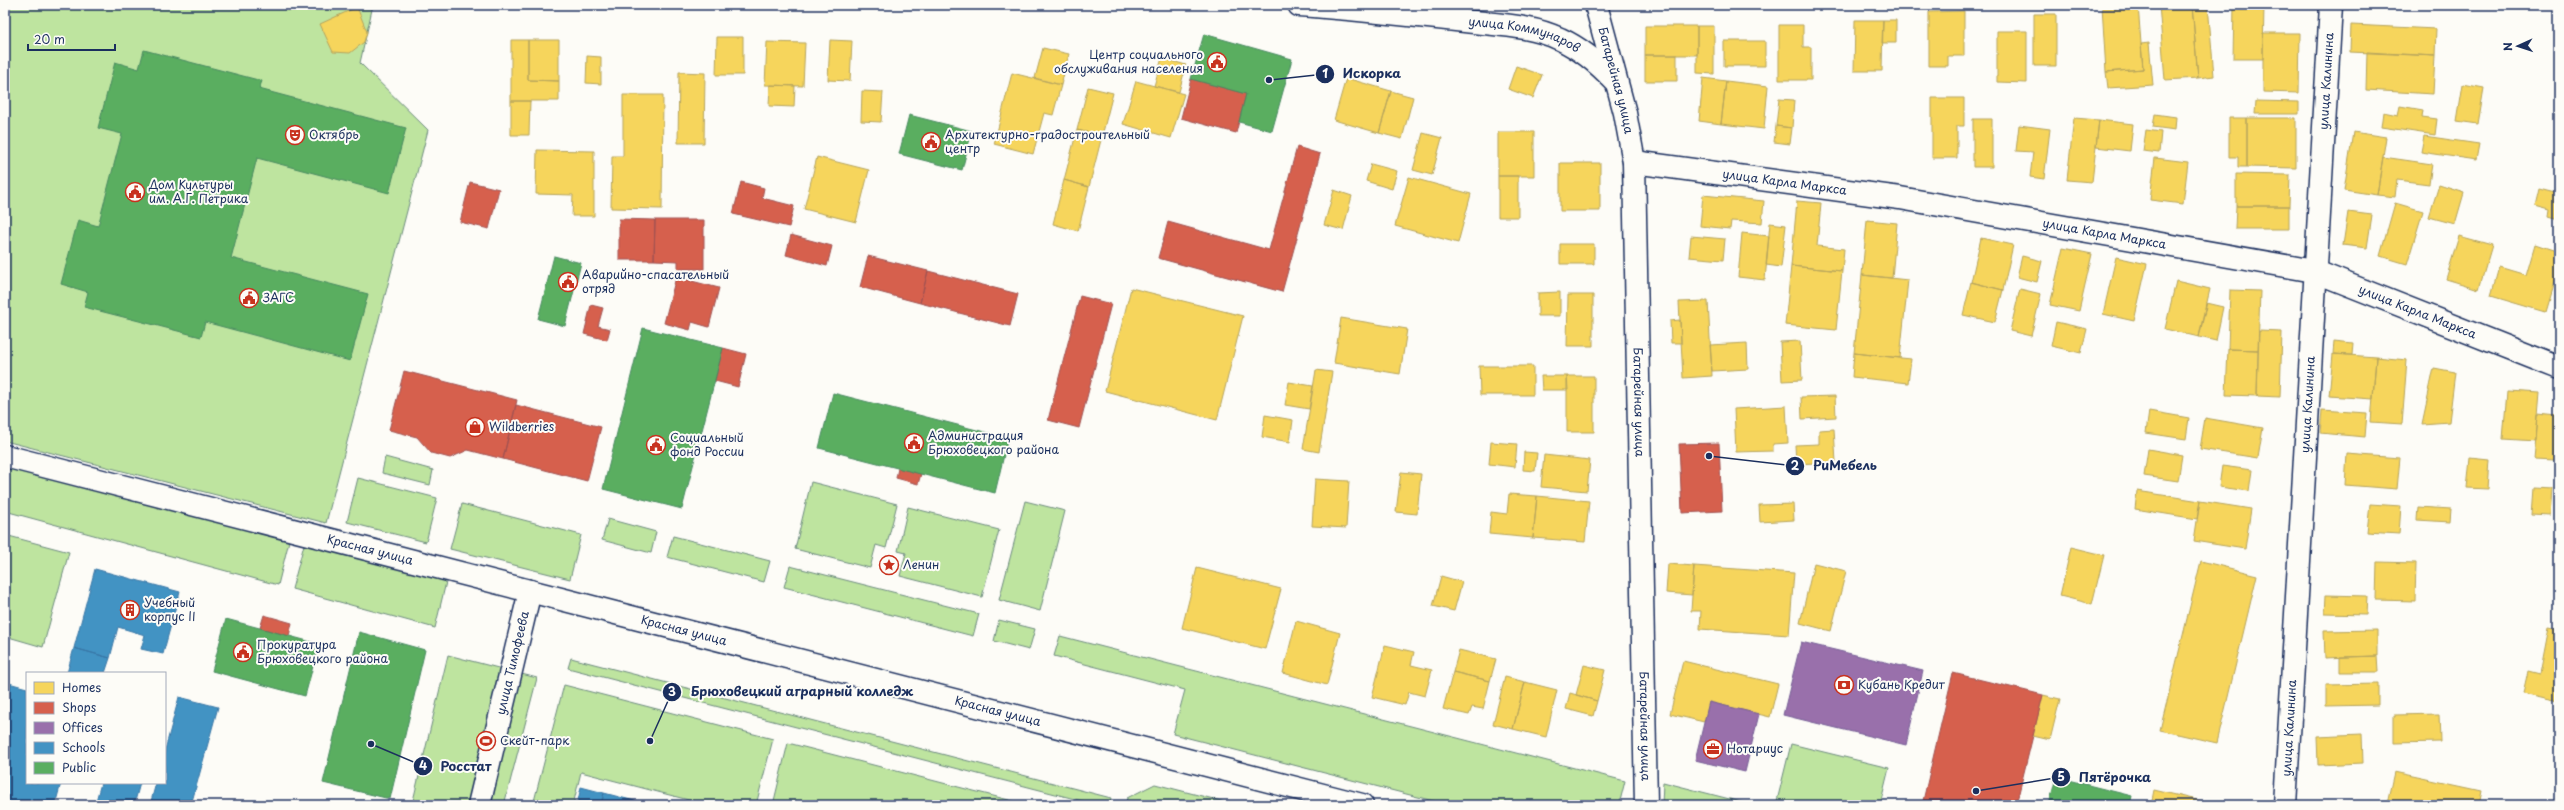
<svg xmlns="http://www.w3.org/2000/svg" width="2564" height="810" font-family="'Playpen Sans',sans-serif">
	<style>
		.green { fill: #bee49f; stroke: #6c8a7e }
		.homes { fill: #f6d55c; stroke: #b4a35d }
		.shops { fill: #d6604d; stroke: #9e5152 }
		.offices { fill: #9970ab; stroke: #735c94 }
		.schools { fill: #4393c3; stroke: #3775a5 }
		.public { fill: #5aae61; stroke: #478860 }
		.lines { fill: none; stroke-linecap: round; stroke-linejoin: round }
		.street-casing { stroke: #1b2f5e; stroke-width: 25 }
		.street { stroke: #fdfcf7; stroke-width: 22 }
		.labels { text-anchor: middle; stroke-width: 4; stroke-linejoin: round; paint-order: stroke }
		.street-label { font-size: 12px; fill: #1b2f5e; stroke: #fdfcf7 }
		.poi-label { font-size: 12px; fill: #1b2f5e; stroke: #fdfcf7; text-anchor: start }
		.leader { fill: none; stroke: #1b2f5e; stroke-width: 1.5 }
		.callout-dot { fill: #1b2f5e; stroke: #fdfcf7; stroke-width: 1.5 }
		.mark-label { font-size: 12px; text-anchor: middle; font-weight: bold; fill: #fff }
		.callout-label { font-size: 13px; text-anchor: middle; font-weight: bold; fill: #1b2f5e; stroke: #fdfcf7; stroke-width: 4; stroke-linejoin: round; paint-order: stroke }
	</style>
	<rect width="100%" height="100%" fill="#fdfcf7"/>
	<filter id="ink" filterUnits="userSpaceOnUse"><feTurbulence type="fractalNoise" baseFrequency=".025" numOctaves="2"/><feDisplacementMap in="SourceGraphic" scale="8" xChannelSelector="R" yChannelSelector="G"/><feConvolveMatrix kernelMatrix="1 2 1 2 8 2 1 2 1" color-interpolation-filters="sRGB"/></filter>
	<g filter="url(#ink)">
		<path class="green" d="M5,5H373L360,63L428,130L326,523L5,441Z
			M385,457L433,470L430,485L382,473Z
			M5,464L290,537L278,585L5,511Z
			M358,478L437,498L426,542L347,522Z
			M811,482L897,504L886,548L876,545L870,568L795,549Z
			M1025,501L1065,511L1040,611L999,600Z
			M462,504L581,535L570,579L450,549Z
			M908,507L999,530L982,597L900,576L906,553L898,551Z
			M608,519L656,532L651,553L602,540Z
			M5,535L69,552L43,647L5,636Z
			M673,536L770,561L764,582L667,557Z
			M305,541L447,578L435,628L292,589Z
			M790,566L979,614L973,636L784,587Z
			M999,620L1035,629L1029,650L994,641Z
			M1060,636L1625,781L1619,805H1449L1173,734L1185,690L1054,656Z
			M448,655L537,678L504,805H412Z
			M571,658L1111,798L1109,805H1098L568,668Z
			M564,685L773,739L756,805H708L581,772L573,805H533Z
			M788,743L1028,805H773Z
			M1791,744L1889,768L1880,805H1776Z
			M1663,782L1753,805H1662Z
			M1155,784L1237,805H1125L1127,798Z"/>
		<path class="homes" d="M2138,5L2143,69L2106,72L2102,6Z
			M2159,5H2192L2198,78L2165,80Z
			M2192,5H2208L2214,76L2198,78Z
			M2234,5H2264L2263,59H2233Z
			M357,7L367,32L364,42L350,53L333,52L320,24Z
			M1964,11V56H1948V66H1929V12Z
			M2034,14H2056V66H2034Z
			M1855,20H1883L1882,71H1854Z
			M1883,20H1896V43H1882Z
			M1779,25H1803V47H1811V80H1779Z
			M2351,25L2436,29L2435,56L2350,52Z
			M1645,26H1697V55H1645Z
			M1697,26H1714V74L1697,73Z
			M1997,31H2027V83L1997,82Z
			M2263,33H2300L2299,93L2263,92Z
			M717,37H743V75H716Z
			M511,40H528V80L559,81V101H511Z
			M528,40H559V81L528,80Z
			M830,40L852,41L850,81L828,80Z
			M1724,41H1765V66H1724Z
			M767,42L805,43L803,86L765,85Z
			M2149,43L2153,85L2108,88L2106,72L2143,69L2141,44Z
			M1043,48L1069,54L1061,85L1035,78Z
			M2367,52L2435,56L2433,94L2366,90Z
			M1645,55H1677V81H1645Z
			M587,56L601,57V84L586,83Z
			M1162,58L1186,65L1179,92L1154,86Z
			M1516,66L1542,75L1533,98L1508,89Z
			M679,72L705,73L704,143H678Z
			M1012,73L1061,85L1053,115L1044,113L1033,154L994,144Z
			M1346,78L1391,91L1379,133L1334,120Z
			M1703,78L1726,81L1721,124L1699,121Z
			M1136,81L1184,94L1171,138L1123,124Z
			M1726,81L1768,86L1764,129L1721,124Z
			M2463,84L2484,88L2478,124L2457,121Z
			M770,85L795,86L794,107L769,106Z
			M1088,87L1113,93L1102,136L1077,130Z
			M862,91L883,92L881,122L861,121Z
			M1391,91L1413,97L1402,139L1379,133Z
			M623,95H663L662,209L611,208L612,156H623Z
			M1932,98H1964V126H1957V158H1932Z
			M1779,99L1794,100L1792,128L1776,126Z
			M511,101H530L529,135H511Z
			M2256,101L2299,102V114H2255Z
			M2400,106L2423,110L2422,117L2437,119L2435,135L2381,127L2383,112L2398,115Z
			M2155,114L2176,117L2175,130L2153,127Z
			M2074,118L2099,120L2092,182L2067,180Z
			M2229,118H2247V167H2238V157H2229Z
			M2247,118H2296V168L2247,167Z
			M1973,119H1992V167H1973Z
			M2099,120L2133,124L2130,151L2096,147Z
			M2019,125L2050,129L2044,179L2030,177L2033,152L2016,151Z
			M1776,126L1792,128L1790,144L1774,142Z
			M1077,130L1102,136L1089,187L1064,180Z
			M2146,130L2161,132L2159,153L2143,151Z
			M1498,132H1534V176H1498Z
			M2353,132L2386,137L2377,195L2344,190Z
			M1423,133L1442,138L1432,175L1413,170Z
			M2424,136L2479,144L2476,160L2421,152Z
			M537,150L594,151V216H572L573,195L536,194Z
			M817,157L869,170L856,222L804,209Z
			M2383,157L2432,164L2429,184L2397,180L2395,197L2377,195Z
			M2155,158L2188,162L2183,204L2150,200Z
			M1560,163H1600V211H1560Z
			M1371,164L1397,171L1392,189L1366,181Z
			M2236,174L2290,175L2289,206H2236Z
			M1498,176H1518V217H1498Z
			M1409,177L1471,194L1458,243L1395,226Z
			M1064,180L1089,187L1078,231L1053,224Z
			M2439,185L2464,193L2455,224L2429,217Z
			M2539,188L2559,193V219L2549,216L2550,209L2535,205Z
			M1334,190L1352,196L1343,230L1324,225Z
			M1703,195L1764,201L1762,223L1731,221L1730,229L1700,226Z
			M1797,201L1821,203L1817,246L1844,249L1842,271L1791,266Z
			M2395,203L2423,211L2407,264L2380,256Z
			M2236,206H2289V229H2235Z
			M2348,212L2372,215L2367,248L2343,245Z
			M1867,220L1897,223L1892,278L1862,275Z
			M1770,223L1786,225L1781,267L1766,265Z
			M1742,233L1769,236L1765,280L1738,277Z
			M1691,236L1725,239L1723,260L1689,257Z
			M2459,236L2492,245L2479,289L2446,279Z
			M1981,238L2013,245L2003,290L1971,282Z
			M1560,244H1594V264H1560Z
			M2535,244L2559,252V265L2545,312L2491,296L2499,267L2526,275Z
			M2063,248L2092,254L2079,311L2050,305Z
			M2022,256L2042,261L2037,282L2017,277Z
			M2116,257L2147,264L2134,321L2103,314Z
			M1791,266L1842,271L1836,330L1785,325Z
			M1862,275L1908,280L1900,358L1854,353Z
			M2176,281L2210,289L2199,337L2165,329Z
			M1971,282L2003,290L1995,322L1963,315Z
			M1131,288L1243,316L1217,420L1105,391Z
			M2020,289L2041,294L2031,336L2010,331Z
			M2230,290L2260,291L2258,350L2228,349Z
			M1560,292V316H1538V293Z
			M1568,295H1593V346H1567Z
			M1708,301L1712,376L1683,378L1679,302Z
			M2206,303L2223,307L2216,341L2199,337Z
			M1341,318L1407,329L1400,374L1334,363Z
			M1680,320L1681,343H1671L1670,321Z
			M2056,322L2087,329L2081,353L2051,346Z
			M2259,331L2282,332L2280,397L2257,396Z
			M1800,341L1802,380L1782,381L1780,342Z
			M2334,341L2353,343L2352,355L2333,354Z
			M1747,343L1748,369L1712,371L1710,345Z
			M2228,349L2258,350L2257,396L2226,395Z
			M1854,353L1911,359L1908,383L1852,377Z
			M2333,354L2376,357L2373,399L2329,396Z
			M2376,357L2407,360L2402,424L2371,422Z
			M1479,366H1533V395H1480Z
			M2434,368L2455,372L2449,422L2422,424Z
			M1316,370L1332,372L1319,452L1303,449Z
			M1541,376H1567L1568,390H1542Z
			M1567,376H1594V432H1567Z
			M1289,382L1313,386L1309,409L1285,405Z
			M2507,391L2540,393L2536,441L2503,439Z
			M1835,396L1836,417L1802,419L1801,397Z
			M1786,406L1788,443L1773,444V451L1736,452L1734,409Z
			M2322,410L2367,413L2365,437L2320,433Z
			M2149,411L2189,418L2186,439L2146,433Z
			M1265,415L1293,420L1290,442L1262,437Z
			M2538,415L2558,417L2555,460L2534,459Z
			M2205,418L2263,428L2258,458L2200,449Z
			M1834,429L1836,462L1796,464L1795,445L1819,444V430Z
			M1491,442L1517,444L1515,467L1489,464Z
			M2148,449L2182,455L2178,481L2144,476Z
			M1524,452L1537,453L1535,471L1523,470Z
			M2347,454L2400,458L2397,489L2345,485Z
			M1544,455L1590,460L1587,491L1541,487Z
			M2470,458L2489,460L2487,489L2467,488Z
			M2222,466L2252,470L2249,491L2219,487Z
			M1401,472L1421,474L1417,514L1396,512Z
			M1315,479L1349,481L1346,528L1312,526Z
			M2533,488L2552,489L2550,516L2531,515Z
			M2137,491L2200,501L2197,519L2135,509Z
			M1509,494L1537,496L1533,538L1489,534L1491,512L1507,514Z
			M1537,496L1589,501L1585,542L1533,538Z
			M2200,501L2251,509L2245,549L2194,541Z
			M1793,504L1794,520L1760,522L1759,505Z
			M2370,504L2401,506L2399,534L2367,532Z
			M2418,507L2451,509L2450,522L2417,520Z
			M2071,547L2104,555L2092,604L2060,596Z
			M2201,561L2257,575L2217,743L2160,730Z
			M2377,562L2416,563L2415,601L2376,600Z
			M1814,563L1846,571L1831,631L1800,623Z
			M1668,564L1694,566L1692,595L1666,593Z
			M1694,566L1794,573L1789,635L1700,629L1701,611H1691Z
			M1197,568L1281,589L1265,649L1182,628Z
			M1441,576L1462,582L1454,611L1433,606Z
			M2326,595L2367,596L2366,615L2325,614Z
			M1296,621L1340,633L1327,685L1283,673Z
			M2549,627L2559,629V701L2523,693L2528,671L2540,674Z
			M2377,630V656L2325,658L2324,631Z
			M1385,645L1414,652L1411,665L1432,670L1425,696L1409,692L1405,705L1372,697Z
			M1459,650L1496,659L1490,681L1453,672Z
			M2377,656L2378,672H2340V657Z
			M1683,661L1778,684L1770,717L1709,702L1704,722L1670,714Z
			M1584,665L1605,670L1597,701L1576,695Z
			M1453,672L1490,681L1483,709L1472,707L1469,715L1443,709Z
			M1505,677L1525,682L1513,729L1493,724Z
			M1525,682L1557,690L1546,737L1513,729Z
			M2378,684V705L2326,706V685Z
			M1570,693L1597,701L1593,716L1566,709Z
			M2043,695L2060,699L2050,740L2033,736Z
			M2439,714L2440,742L2394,743V715Z
			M2362,734L2363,763L2318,765L2317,736Z
			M2394,772L2482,791L2479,805L2387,803Z
			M2154,790L2209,803L2208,805H2151Z
			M2310,802L2350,805H2310Z"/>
		<path class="shops" d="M1191,79L1246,94L1236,133L1181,118Z
			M1297,147L1320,154L1282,292L1158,258L1168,222L1269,250Z
			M470,182L499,189L489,229L460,222Z
			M741,182L764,188L762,198L794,206L789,227L733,214Z
			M619,219L655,220L654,260H619Z
			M655,220H704V269H678V261L654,260Z
			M791,235L832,246L827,266L786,255Z
			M868,256L928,271L920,303L860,287Z
			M928,271L1018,294L1010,326L920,303Z
			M676,277L719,288L709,327L692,322L690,330L664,323Z
			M1080,296L1111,304L1079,428L1048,420Z
			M591,305L603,308L598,326L610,329L607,340L584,334Z
			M723,348L746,354L738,387L715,381Z
			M404,371L517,400L503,459L468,450L450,458L431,453L417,437L389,430Z
			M516,405L601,427L587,481L503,459Z
			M1719,443L1722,511L1682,513L1679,444Z
			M898,468L921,474L918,484L896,478Z
			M264,615L292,623L289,636L260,628Z
			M1953,673L2043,695L2016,805H1922Z"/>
		<path class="offices" d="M1801,642L1923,671L1906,745L1783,715Z
			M1709,702L1759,714L1745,772L1695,760Z"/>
		<path class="schools" d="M95,569L180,592L163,654L141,649L145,635L118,627L110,658L74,648Z
			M74,648L110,658L105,673H67Z
			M5,682L27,688V783H61L55,805H5Z
			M179,697L218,707L191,805H150L156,783H165V750Z
			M101,783H140L134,805H110L96,801Z
			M581,787L604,793L601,805H577Z
			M604,793L650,805H601Z"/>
		<path class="public" d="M1204,34L1292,59L1272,131L1239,122L1246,94L1191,79Z
			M144,50L262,81L259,89L406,128L389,193L257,158L231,258L368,294L350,361L205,322L201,337L143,322L84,307L88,292L61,284L78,220L98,226L122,134L98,128L115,62L139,69Z
			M909,115L972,131L962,170L899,154Z
			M554,256L581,263L565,326L538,319Z
			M643,328L723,348L682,509L603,489Z
			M833,393L1008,438L995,493L819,448Z
			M226,619L319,644L305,696L212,671Z
			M359,632L425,650L390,799L323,783Z
			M2056,777L2132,796L2130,805H2049Z"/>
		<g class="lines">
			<defs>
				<g id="street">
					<path id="s1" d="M1299,5C1355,9 1410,15 1465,21C1497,25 1531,25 1560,39C1582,49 1599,64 1615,81"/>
					<path id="s2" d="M1596,5L1625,113L1634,162L1646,805"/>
					<path id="s3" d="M1634,162L1900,198L2314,271L2559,368"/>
					<path id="s4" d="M5,456L1362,805"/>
					<path id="s5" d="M479,805L530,591"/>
					<path id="s6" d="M2285,805L2331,5"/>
				</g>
			</defs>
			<use href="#street" class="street-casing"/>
			<use href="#street" class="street"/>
		</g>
	</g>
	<defs>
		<symbol id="civic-ring" viewBox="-11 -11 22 22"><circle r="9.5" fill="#fdfcf7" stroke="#c8321e" stroke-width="1.5"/><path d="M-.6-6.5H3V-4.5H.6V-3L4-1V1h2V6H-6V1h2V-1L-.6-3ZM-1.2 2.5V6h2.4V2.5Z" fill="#c8321e"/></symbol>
		<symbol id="theatre-ring" viewBox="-11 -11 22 22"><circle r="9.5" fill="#fdfcf7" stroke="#c8321e" stroke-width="1.5"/><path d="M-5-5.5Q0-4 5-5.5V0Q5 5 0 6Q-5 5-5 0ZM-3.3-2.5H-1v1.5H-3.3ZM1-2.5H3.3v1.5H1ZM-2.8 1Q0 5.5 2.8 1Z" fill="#c8321e"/></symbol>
		<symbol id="shop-ring" viewBox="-11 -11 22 22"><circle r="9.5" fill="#fdfcf7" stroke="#c8321e" stroke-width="1.5"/><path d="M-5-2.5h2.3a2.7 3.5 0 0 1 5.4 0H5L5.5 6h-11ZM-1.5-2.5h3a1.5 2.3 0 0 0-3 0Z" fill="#c8321e"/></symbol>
		<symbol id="sight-ring" viewBox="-11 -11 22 22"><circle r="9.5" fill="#fdfcf7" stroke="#c8321e" stroke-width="1.5"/><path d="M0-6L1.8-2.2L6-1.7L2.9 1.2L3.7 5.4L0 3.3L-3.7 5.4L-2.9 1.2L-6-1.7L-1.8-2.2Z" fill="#c8321e"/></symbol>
		<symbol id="building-ring" viewBox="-11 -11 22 22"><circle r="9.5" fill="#fdfcf7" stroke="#c8321e" stroke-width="1.5"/><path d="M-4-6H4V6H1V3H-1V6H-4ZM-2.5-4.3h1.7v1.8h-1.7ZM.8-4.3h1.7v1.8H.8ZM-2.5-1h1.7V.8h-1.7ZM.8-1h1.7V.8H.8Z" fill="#c8321e"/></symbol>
		<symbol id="bank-ring" viewBox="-11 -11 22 22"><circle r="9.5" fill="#fdfcf7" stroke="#c8321e" stroke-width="1.5"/><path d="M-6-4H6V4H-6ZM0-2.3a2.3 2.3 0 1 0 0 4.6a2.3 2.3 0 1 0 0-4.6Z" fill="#c8321e"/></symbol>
		<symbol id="stadium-ring" viewBox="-11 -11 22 22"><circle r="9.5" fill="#fdfcf7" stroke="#c8321e" stroke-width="1.5"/><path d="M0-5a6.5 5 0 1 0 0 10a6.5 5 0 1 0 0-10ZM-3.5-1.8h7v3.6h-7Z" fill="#c8321e"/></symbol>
		<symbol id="office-ring" viewBox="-11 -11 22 22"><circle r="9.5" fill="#fdfcf7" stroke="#c8321e" stroke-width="1.5"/><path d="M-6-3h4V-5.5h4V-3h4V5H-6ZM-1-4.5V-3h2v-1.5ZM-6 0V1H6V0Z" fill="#c8321e"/></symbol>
	</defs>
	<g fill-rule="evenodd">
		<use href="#civic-ring" x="1206" y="51" width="22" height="22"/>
		<use href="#theatre-ring" x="284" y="124" width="22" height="22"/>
		<use href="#civic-ring" x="920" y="131" width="22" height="22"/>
		<use href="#civic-ring" x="124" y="181" width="22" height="22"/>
		<use href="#civic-ring" x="557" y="271" width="22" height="22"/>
		<use href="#civic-ring" x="238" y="287" width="22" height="22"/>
		<use href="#shop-ring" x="464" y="416" width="22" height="22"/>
		<use href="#civic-ring" x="903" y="432" width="22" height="22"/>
		<use href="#civic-ring" x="645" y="434" width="22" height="22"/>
		<use href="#sight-ring" x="878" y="554" width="22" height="22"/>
		<use href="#building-ring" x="119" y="599" width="22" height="22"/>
		<use href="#civic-ring" x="232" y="641" width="22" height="22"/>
		<use href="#bank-ring" x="1833" y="674" width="22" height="22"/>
		<use href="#stadium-ring" x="475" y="730" width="22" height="22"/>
		<use href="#office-ring" x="1702" y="738" width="22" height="22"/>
	</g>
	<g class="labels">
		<g class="street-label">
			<text dy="4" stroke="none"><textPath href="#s1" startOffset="228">улица Коммунаров</textPath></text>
			<text dy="4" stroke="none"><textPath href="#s2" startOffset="78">Батарейная улица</textPath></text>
			<text dy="4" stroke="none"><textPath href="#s6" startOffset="725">улица Калинина</textPath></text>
			<text dy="4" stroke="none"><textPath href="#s3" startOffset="152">улица Карла Маркса</textPath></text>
			<text dy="4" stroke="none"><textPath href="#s3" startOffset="476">улица Карла Маркса</textPath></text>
			<text dy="4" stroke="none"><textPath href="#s3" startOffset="800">улица Карла Маркса</textPath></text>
			<text dy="4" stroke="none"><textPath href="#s2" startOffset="402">Батарейная улица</textPath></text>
			<text dy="4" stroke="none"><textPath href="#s6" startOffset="401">улица Калинина</textPath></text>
			<text dy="4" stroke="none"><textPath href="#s4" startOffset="377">Красная улица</textPath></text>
			<text dy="4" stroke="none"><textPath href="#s4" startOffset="701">Красная улица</textPath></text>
			<text dy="4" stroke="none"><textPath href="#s5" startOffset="146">улица Тимофеева</textPath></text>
			<text dy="4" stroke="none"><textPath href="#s4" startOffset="1025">Красная улица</textPath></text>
			<text dy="4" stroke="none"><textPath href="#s2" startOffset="726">Батарейная улица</textPath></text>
			<text dy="4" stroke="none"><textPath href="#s6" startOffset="77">улица Калинина</textPath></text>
		</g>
		<g class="poi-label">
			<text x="1203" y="59" text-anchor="end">Центр социального<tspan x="1203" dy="14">обслуживания населения</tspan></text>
			<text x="309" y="139">Октябрь</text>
			<text x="945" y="139">Архитектурно-градостроительный<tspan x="945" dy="14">центр</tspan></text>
			<text x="149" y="189">Дом Культуры<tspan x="149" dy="14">им. А.Г. Петрика</tspan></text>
			<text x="582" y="279">Аварийно-спасательный<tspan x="582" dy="14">отряд</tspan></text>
			<text x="263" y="302">ЗАГС</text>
			<text x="489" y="431">Wildberries</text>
			<text x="928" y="440">Администрация<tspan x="928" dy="14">Брюховецкого района</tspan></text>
			<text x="670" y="442">Социальный<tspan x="670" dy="14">фонд России</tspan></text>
			<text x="903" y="569">Ленин</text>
			<text x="144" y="607">Учебный<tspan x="144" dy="14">корпус II</tspan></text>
			<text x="257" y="649">Прокуратура<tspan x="257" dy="14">Брюховецкого района</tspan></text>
			<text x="1858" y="689">Кубань Кредит</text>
			<text x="500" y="745">Скейт-парк</text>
			<text x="1727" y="753">Нотариус</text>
		</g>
	</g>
	<path class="leader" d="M1269 80L1325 74M1709 456L1795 466M650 741L672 692M371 744L423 766M1976 791L2061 777"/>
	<g class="callout-dot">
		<circle cx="1269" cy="80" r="4"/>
		<circle cx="1709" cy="456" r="4"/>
		<circle cx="650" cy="741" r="4"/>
		<circle cx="371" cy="744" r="4"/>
		<circle cx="1976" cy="791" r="4"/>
		<circle cx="1325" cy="74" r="10"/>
		<circle cx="1795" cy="466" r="10"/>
		<circle cx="672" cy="692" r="10"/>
		<circle cx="423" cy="766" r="10"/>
		<circle cx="2061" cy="777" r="10"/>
	</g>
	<g class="mark-label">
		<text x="1325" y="78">1</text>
		<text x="1795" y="470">2</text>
		<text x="672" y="696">3</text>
		<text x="423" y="770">4</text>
		<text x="2061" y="781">5</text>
	</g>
	<g class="callout-label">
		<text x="1372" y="78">Искорка</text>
		<text x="1845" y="470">РиМебель</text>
		<text x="802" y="696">Брюховецкий аграрный колледж</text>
		<text x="466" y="771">Росстат</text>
		<text x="2115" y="782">Пятёрочка</text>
	</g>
	<rect width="2564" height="810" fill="none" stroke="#fdfcf7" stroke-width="20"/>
	<rect x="10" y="10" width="2544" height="790" fill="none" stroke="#1b2f5e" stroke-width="1.5" filter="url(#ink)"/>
	<rect x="26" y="672" width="140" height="112" fill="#fdfcf7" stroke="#a3aaba"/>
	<rect x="34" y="682" width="20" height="12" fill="#f6d55c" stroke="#a3aaba"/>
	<text x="62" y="692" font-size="12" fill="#1b2f5e">Homes</text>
	<rect x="34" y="702" width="20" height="12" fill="#d6604d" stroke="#a3aaba"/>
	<text x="62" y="712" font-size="12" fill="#1b2f5e">Shops</text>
	<rect x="34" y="722" width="20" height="12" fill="#9970ab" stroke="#a3aaba"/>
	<text x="62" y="732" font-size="12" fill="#1b2f5e">Offices</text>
	<rect x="34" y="742" width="20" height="12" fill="#4393c3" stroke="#a3aaba"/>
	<text x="62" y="752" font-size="12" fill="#1b2f5e">Schools</text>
	<rect x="34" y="762" width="20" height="12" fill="#5aae61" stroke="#a3aaba"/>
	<text x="62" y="772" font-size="12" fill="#1b2f5e">Public</text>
	<g transform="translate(2518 46) rotate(267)" stroke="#fdfcf7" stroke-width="3" paint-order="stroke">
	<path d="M0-3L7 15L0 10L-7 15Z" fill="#1b2f5e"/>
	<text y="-6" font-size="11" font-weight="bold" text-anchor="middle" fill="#1b2f5e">N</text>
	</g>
	<path d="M28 44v6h87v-6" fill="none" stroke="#1b2f5e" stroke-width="2"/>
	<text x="34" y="44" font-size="12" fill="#1b2f5e" stroke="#fdfcf7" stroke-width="3" paint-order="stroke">20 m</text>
</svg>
